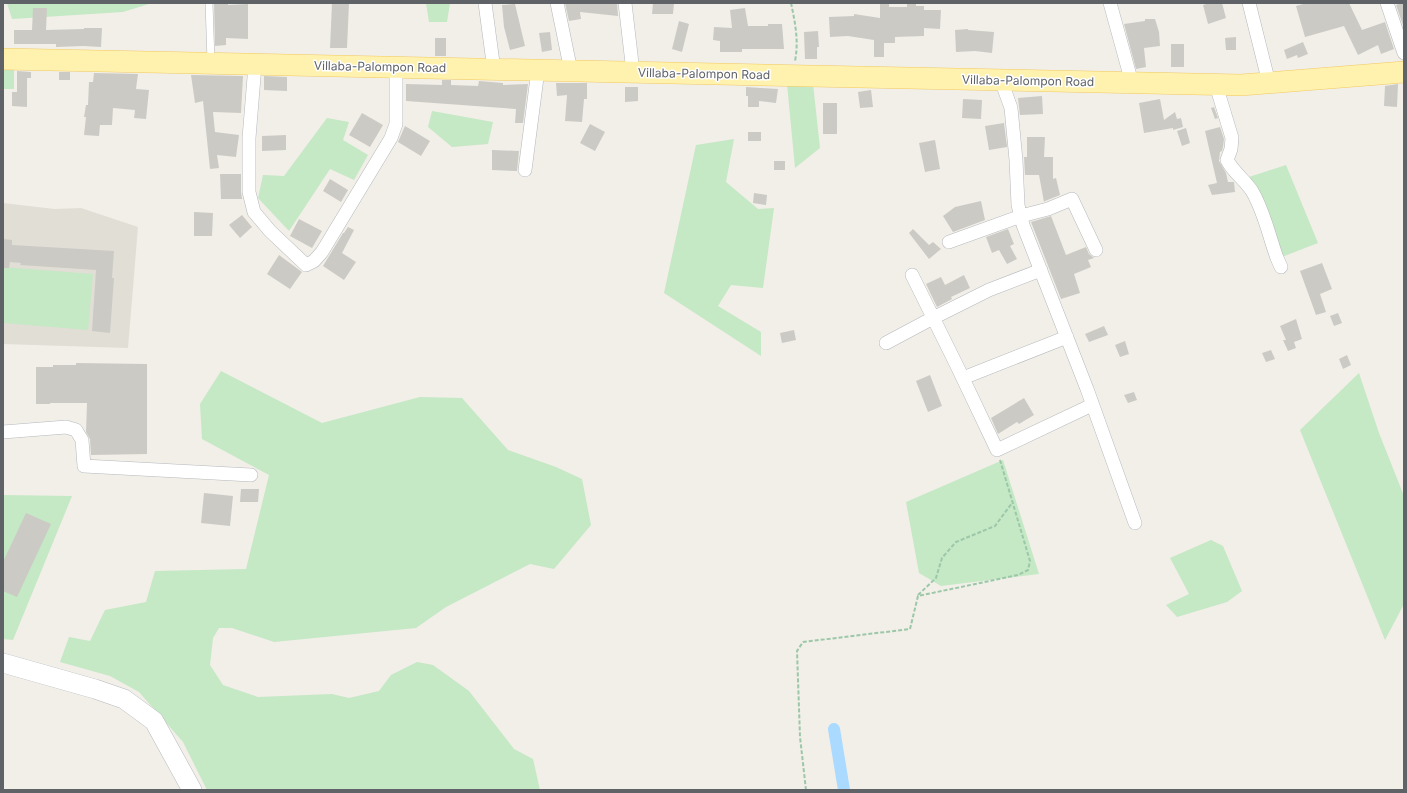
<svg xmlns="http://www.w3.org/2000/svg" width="1407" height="793" font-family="Inter,sans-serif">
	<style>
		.education { fill: #e1ded6 }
		.green { fill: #c5e8c5 }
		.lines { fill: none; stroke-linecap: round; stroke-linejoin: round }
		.canal { stroke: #aadaff; stroke-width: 12 }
		.building { fill: #cccac5 }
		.service-casing { stroke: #b5b8bc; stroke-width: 8 }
		.minor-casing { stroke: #b5b8bc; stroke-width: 14 }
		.secondary-casing { stroke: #b6babf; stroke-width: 20 }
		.primary-casing { stroke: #f2c960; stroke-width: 22 }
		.path { stroke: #9cc7a9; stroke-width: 2; stroke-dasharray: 4 2; stroke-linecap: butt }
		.service { stroke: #fff; stroke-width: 7 }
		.minor { stroke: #fff; stroke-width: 13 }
		.secondary { stroke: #fff; stroke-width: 19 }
		.primary { stroke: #fff2af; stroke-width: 21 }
		.labels { text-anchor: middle; stroke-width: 3; stroke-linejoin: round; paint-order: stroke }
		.street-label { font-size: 12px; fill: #5f6368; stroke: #fff }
	</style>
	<rect width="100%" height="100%" fill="#f1efe8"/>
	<path class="education" d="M3,203L54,209L81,208L138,227L128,348L3,344Z"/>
	<path class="green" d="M7,3H152L123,12L12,19Z
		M426,3H450L447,22H429Z
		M3,59H14V89H3Z
		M787,84H813L820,148L795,168Z
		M432,111L493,122L488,144L452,147L428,127Z
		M327,118L349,122L343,140L368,155L354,180L330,169L289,231L258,198L263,175L284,176Z
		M734,139L726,182L758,209L774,208L763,288L731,285L718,306L761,332V356L664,293L696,145Z
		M1286,165L1318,243L1274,260L1246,178Z
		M3,267L93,274L88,330L3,323Z
		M221,371L322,423L420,397L462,398L508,450L556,467L582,479L591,525L554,569L530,564L446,607L416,628L274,642L232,628H219L213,638L210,665L223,685L258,697L332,694L349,698L379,691L391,675L417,662L433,665L469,691L514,749L533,759L540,790H207L183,742L139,692L110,676L60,662L69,637L90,641L105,610L146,602L155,571L246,569L269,475L202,439L200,404Z
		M1359,373L1379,433L1404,496V604L1385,640L1300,430Z
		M1003,460L1039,574L941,586L919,573L906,502Z
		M3,495L72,496L13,640L3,639Z
		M1211,540L1223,546L1242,591L1227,602L1177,617L1166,605L1189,594L1170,558Z"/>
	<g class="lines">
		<path class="canal" d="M834,729L844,790"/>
	</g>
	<path class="building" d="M214,3H228V5L248,4V39L226,38V45L215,46Z
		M332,3H349L347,48H330Z
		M565,3H617L618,16L580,12L581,19L569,21Z
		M653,3H674L673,14H652Z
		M880,3H889V7H907V3H916V6H924V10H941L940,29L924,28V36L895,37V43H884V57H874V40L848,36L830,37L829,17L854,16V14L880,18Z
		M1209,3H1222L1226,18L1208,24L1203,5Z
		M1307,3H1349L1362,30L1385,22L1394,49L1381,54L1378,45L1358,55L1344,26L1305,37L1296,6Z
		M1401,3H1404V28L1396,5Z
		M515,4L525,46L510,50L504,27L502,5Z
		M33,8H47L46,30L84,29V28H102L101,47L83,46L56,47V44H14V30H32Z
		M745,8L748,26H768V24H782L784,49H742V52H720V41L713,40L714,27L732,28L730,10Z
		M1145,19H1155L1159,32L1160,46L1144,48L1146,67L1136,69L1124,24L1145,21Z
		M679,21L689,24L682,52L672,49Z
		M968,29V30L994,32L992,53L975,51L956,52L955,30Z
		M818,31L819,47H817V59H805L804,32Z
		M550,32L552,50L542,52L539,33Z
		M1236,37V50H1226L1225,38Z
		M435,38H446V56H435Z
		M1303,42L1308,54L1298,58L1297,55L1287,59L1284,50Z
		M1171,44H1184V67H1171Z
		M17,71L31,72V78H27V107L12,106V92H17Z
		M59,72H70V80H59Z
		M94,73L138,74L136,89L149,90L146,119L134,118L135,110L113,108L112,125H100L99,136L84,135L86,117H84L86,105H88L89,82H93Z
		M191,75L243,76L241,113L213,112L215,132L239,135L236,157L217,155L219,168L210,169L203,101L195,103Z
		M264,76L287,77V91L264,90Z
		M442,80H451V85L478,86L479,81L503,83V85L528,84L523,123H515L516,109L406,101V84L442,85Z
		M556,83H587V99H584L582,122L565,121L567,95L557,96Z
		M1398,84L1397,107L1384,106L1385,86Z
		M625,87H638V101L625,102Z
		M746,87L778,89L776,103L759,101V107H748V96H746Z
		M871,90L873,107L860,108L858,92Z
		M1042,96L1043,114L1020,115L1018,98Z
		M963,99L982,100L981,119L962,118Z
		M1160,99L1164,120L1175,112L1177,119L1181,118L1183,127L1173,130V128L1144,133L1139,103Z
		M823,103H837V134H823Z
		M1214,107L1218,118L1215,119L1211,108Z
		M362,113L383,125L370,147L349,135Z
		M1004,123L1007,147L989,150L985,126Z
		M590,124L605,132L595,151L580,143Z
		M405,126L430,141L421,156L398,142Z
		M1220,127L1224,139L1223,147L1222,151L1220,152L1219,161L1226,173L1228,182H1234L1235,192L1212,195L1208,185L1217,183L1205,131Z
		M1186,128L1190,143L1182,146L1177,131Z
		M748,132H761V141H748Z
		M286,135V150L262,151V136Z
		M1027,137H1045L1044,157H1053V179L1056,178L1060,195L1045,201L1044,202L1039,175H1025L1024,157H1027Z
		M935,140L940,169L925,172L919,143Z
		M492,150L519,151L517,171L492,170Z
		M774,161H785V170H774Z
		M220,174H241V192L242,199H221Z
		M330,179L348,190L341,202L323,191Z
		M754,193L767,195L766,205L753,203Z
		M981,201L985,220L953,232L943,216L955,207Z
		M194,212L213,213L212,236H194Z
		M242,215L252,227L240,238L229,225Z
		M1051,216L1066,255L1086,247L1089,254L1094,258L1088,260L1091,267L1074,274L1080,293L1061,299L1031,222Z
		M299,219L322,231L312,248L290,236Z
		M348,227L354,230L342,253L356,262L344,280L323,266L343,233H344Z
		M913,229L929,245L933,242L941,249L929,259L909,233Z
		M1008,229L1014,244L1010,246L1017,259L1007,264L999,250L992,253L986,237Z
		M3,239L12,240V245L114,251L112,278H114L110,333L92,331L96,270L20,265L21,263L10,262L9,268H3Z
		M279,255L302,272L290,289L267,274Z
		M1322,263L1332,289L1320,294L1326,312L1316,315L1300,271Z
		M964,275L970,288L951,297L952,299L937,307L926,284L941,277L945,285Z
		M1338,313L1342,323L1334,326L1330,316Z
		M1296,319L1302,339L1294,342L1296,348L1288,351L1283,340H1286L1280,326Z
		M1104,326L1108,335L1089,342L1085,334Z
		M794,330L796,340L782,343L780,333Z
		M1125,341L1129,354L1120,357L1115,345Z
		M1271,350L1275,359L1266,362L1262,353Z
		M1347,355L1351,365L1343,369L1339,359Z
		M76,363L147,364V454L91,455L90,439L86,432L87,403H50V404H36V367H53V365H76Z
		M930,375L942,406L928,412L916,381Z
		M1134,392L1137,400L1128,403L1124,395Z
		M1024,398L1034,415L1019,424L1017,422L998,434L991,418Z
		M241,489H259L258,502H240Z
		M204,493L233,496L230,526L201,523Z
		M26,513L51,524L17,597L3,591V562Z"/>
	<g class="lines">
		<defs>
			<path id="service" d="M209,3L211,61"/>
			<path id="minor" d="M485,3L494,70
				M557,3L571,71
				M625,3L633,72
				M1110,3L1132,83
				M1249,3L1269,83
				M1387,3L1404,53
				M255,65L249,138V192L254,212L270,231L306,265L314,261L322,252L391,138L396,124V67
				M1001,80L1011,108L1016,160L1018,205L1023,225L1087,389L1135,523
				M1216,85L1232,138L1231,149L1227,160C1233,172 1245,180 1252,191C1264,211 1269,236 1277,258L1281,267
				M525,170L538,70
				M949,242L1021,216L1048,209L1072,199L1096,250
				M912,275L958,368L997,450L1092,405
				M886,343L931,319L989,290L1041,270
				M963,378L1067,337
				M3,432L66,427L76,430L82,440L84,466L251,475"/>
			<path id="secondary" d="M3,663L95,689L124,699L154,721L192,790"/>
			<path id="primary" d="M3,59L1241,85L1404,72"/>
		</defs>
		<use href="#service" class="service-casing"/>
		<use href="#minor" class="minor-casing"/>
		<use href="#secondary" class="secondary-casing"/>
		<use href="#primary" class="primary-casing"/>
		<path class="path" d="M791,3C795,22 799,41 795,61
			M918,595L936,578L942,558L956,542L995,526L1012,503
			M806,790L800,737L797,651L803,642L910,629L918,596L1018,575L1028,570L1030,561L1000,460"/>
		<use href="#service" class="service"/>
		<use href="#minor" class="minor"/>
		<use href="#secondary" class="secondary"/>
		<use href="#primary" class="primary"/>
	</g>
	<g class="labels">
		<g class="street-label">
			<text transform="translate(380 67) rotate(1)" y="4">Villaba-Palompon Road</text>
			<text transform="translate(704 74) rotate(1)" y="4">Villaba-Palompon Road</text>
			<text transform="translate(1028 81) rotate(1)" y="4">Villaba-Palompon Road</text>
		</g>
	</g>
	<rect width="1407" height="793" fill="none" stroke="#5f6368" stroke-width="8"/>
</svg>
